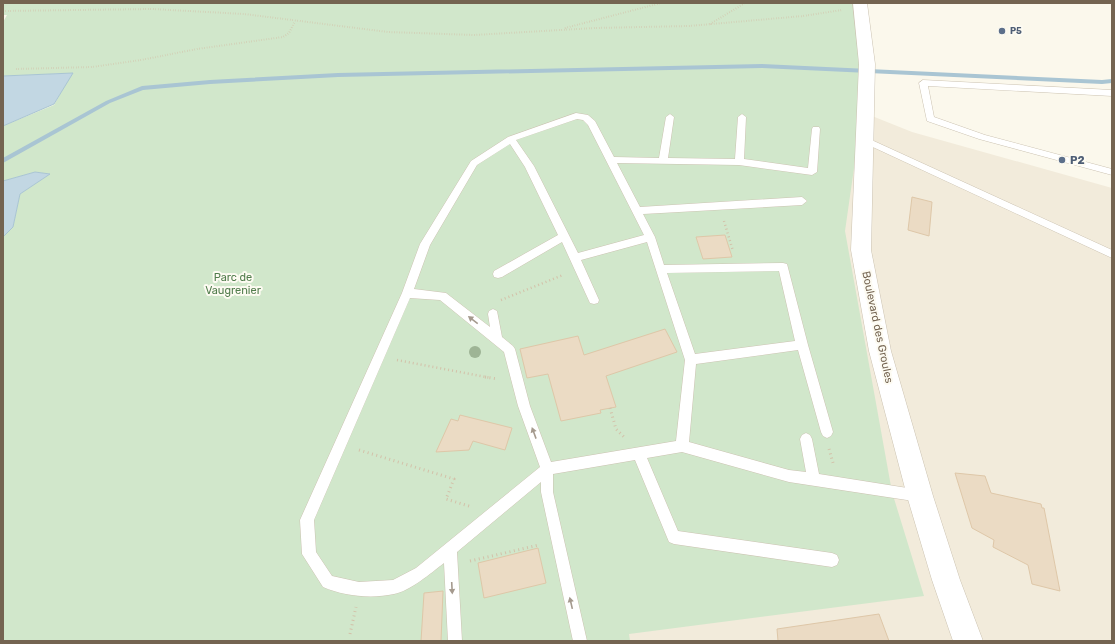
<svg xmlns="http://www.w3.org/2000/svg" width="1115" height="644" font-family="Rubik,sans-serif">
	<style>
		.residential { fill: #f2ebdb }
		.green { fill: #d1e7cb }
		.water { fill: #c2d7e3; stroke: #a9c5d3 }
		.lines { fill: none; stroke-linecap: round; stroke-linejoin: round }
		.stream { fill: #a9c5d3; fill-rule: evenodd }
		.building { fill: #ebdbc4; stroke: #dec7a8 }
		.service-casing { stroke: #ccc3b2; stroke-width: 1 }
		.minor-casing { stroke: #ccc3b2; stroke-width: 1 }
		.path-far2 { stroke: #d3c1a9; stroke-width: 2; stroke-dasharray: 0.5 2; stroke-linecap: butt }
		.path-far1 { stroke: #d3c1a9; stroke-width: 2.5; stroke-dasharray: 1 3; stroke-linecap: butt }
		.path { stroke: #d3c1a9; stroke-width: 3; stroke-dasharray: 1 3.5; stroke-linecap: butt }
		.service { fill: #fff; fill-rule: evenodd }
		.minor { fill: #fff; fill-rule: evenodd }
		.tree { fill: #9eb495 }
		.oneway { fill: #a59a8e }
		.service-dot { fill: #5c6f8a; stroke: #fdfbf2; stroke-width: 1.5 }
		.labels { text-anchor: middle; stroke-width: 4; stroke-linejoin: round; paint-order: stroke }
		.far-service-label { font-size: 9px; font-weight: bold; fill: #4e5e75; stroke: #fdfbf2; text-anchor: start }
		.service-label { font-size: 11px; font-weight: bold; fill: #4e5e75; stroke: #fdfbf2; text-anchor: start }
		.park-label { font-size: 11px; fill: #527d4d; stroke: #fdfbf2 }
		.street-label { font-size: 11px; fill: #746451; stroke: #fdfbf2 }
	</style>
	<rect width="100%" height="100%" fill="#fbf8ec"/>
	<path class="residential" d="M862,112L912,132L1112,188V641H77Z"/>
	<path class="green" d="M3,3H854L865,69L862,112L845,231L892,492L924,596L629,634L630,641H3V237L13,227L20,194L50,174L35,172L3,181V126L54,105L72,73L3,76V22L7,15H3Z"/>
	<path class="water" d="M73,73L54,104L3,126V76Z
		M35,172L50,174L20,194L13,227L3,237V181Z"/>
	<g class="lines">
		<path class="stream" d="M762,64L1102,80L1112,79V83L1102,84L762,68L338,77L210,84L143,90L110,103L3,163V158L106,101L142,86L210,80L338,73Z"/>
	</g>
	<path class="building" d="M912,197L932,202L929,236L908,230Z
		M725,235L732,257L703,259L696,237Z
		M665,329L677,352L606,376L616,407L600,410L601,413L561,421L548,374L527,378L520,349L578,336L584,355Z
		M460,415L512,428L505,450L473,441L469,450L436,452L451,419L458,421Z
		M955,473L985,476L991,493L1041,504L1042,508H1044L1060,591L1032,584L1028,565L993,547L994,540L972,528Z
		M538,548L546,583L484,598L478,563Z
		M443,591L441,641H421L424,593Z
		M879,614L889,641H778L777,629Z"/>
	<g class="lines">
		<defs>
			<path id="service" d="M923,80L1112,90V96L928,86L934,117L985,135L1112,169V175L979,139L927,121L919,83Z
				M576,113L588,115L595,121L614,157L659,158L666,117L670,114L674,117L668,158L735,159L738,117L742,114L746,117L744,159L808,168L812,129L813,127H819L820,129L817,172L812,175L739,165L617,163L640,207L802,197L807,201L802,205L643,214L655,237L664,265L783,263L787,264L808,345L833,432L831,436L827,438L823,436L821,432L798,350L696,364L689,442L789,470L806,472L800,439L802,435L806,433L810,435L812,439L819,474L920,490L925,491L927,496L925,501L920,502L789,482L682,452L647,458L678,531L832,553L837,555L839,560L837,565L832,567L674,544L669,542L635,460L553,474V492L587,641H573L541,492V482L457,552L462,641H448L444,563C431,573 410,591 394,594C371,599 344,596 323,587L302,554L300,520L402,293L420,244L471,161L508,137ZM577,119L583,120L588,125L644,235L578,253L534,166L516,140ZM510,144L525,167L558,235L494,271L493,274L494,277L498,278L502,277L562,242L590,303L594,304L598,303L599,300L581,260L647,242L685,360L676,441L551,462L530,406L515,349L513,346L502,337L497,311L493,309L489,311L488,314L490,327L446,293L414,289L430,245L477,165ZM779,271L795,341L695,354L667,273ZM410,298L440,300L504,352L518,406L540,467L416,568L393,580L359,582L332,576L316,552L314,520Z
				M865,137L1112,250V258L862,142L861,140Z"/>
			<path id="minor" d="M853,3H867L875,64L871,250L891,351L933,496L960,580L983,641H953L932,580L907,496L869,351L851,250L859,64Z"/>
		</defs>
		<use href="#service" class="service-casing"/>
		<use href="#minor" class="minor-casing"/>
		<path class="path-far2" d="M3,11L152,9L244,14L388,32L474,35L595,28L689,26L803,16L842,10
			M710,24L745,3
			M565,28L661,3
			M16,69L92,67L141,60L197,49L283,37L289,33L295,21"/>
		<path class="path-far1" d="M724,221L733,251
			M501,300L563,275
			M397,360L491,378"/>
		<path class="path" d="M485,377L498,379
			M610,408L616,429L624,437
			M829,449L833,463
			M359,450L454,479L446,499L472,507
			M470,561L539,545
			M350,634L356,607"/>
		<use href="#service" class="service"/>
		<use href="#minor" class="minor"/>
	</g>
	<circle class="tree" cx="475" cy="352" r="6"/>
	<defs><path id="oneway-solid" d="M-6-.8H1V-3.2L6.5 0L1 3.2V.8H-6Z"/></defs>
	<g class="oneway">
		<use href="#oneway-solid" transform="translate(473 320) rotate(-142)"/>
		<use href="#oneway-solid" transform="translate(534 433) rotate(-110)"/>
		<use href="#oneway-solid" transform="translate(452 588) rotate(87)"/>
		<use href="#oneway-solid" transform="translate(571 603) rotate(-103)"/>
	</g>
	<g class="service-dot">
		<circle cx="1002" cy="31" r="4"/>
		<circle cx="1062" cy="160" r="4"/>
	</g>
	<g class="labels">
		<g class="far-service-label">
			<text x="1010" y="34">P5</text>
		</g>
		<g class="service-label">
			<text x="1070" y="164">P2</text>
		</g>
		<g class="park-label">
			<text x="233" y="281">Parc de<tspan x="233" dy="13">Vaugrenier</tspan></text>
		</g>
		<g class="street-label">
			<text transform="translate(878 327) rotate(78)" y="4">Boulevard des Groules</text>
		</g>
	</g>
	<rect width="1115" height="644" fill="none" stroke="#746451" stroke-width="8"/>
</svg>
